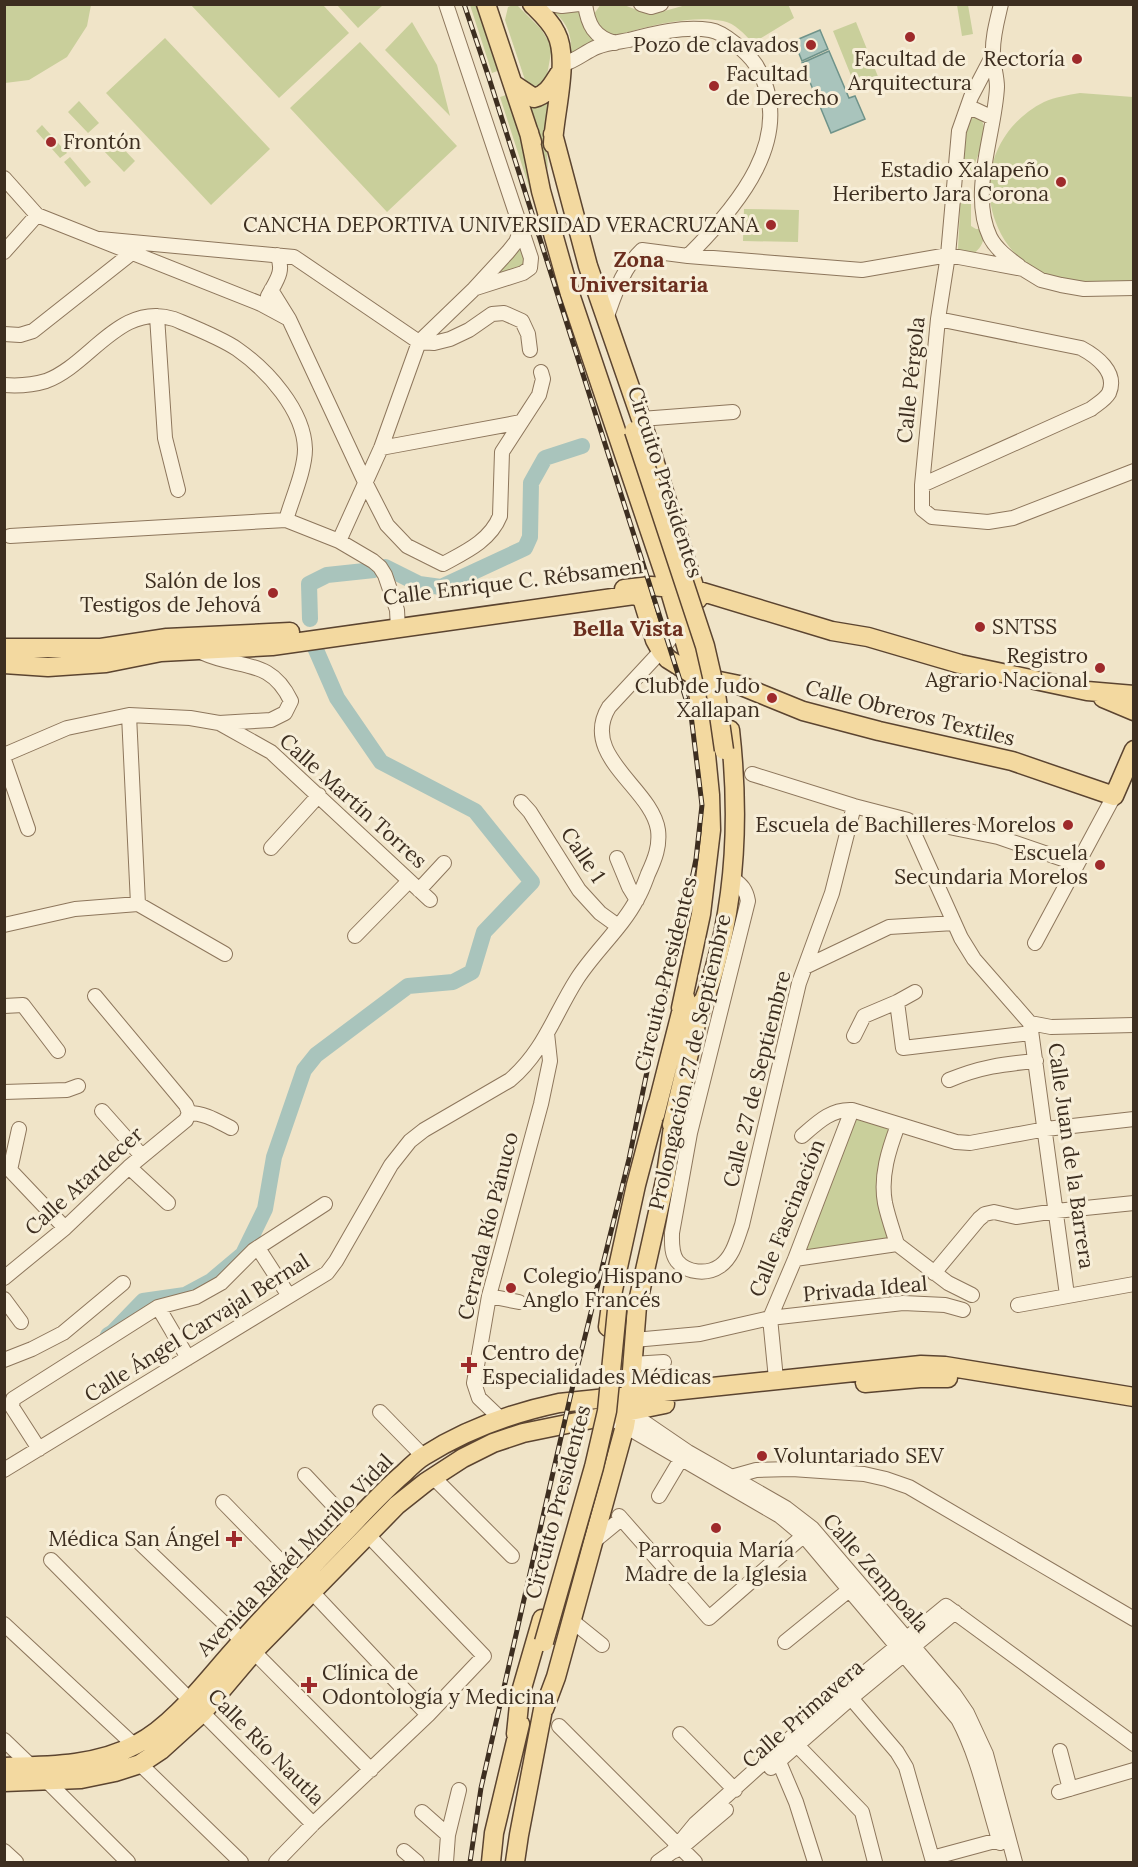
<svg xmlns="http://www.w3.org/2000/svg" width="1138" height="1867" font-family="Lora,serif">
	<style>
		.green { fill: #c9cf9b }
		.water { fill: #a9c4bc; stroke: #6f938a; stroke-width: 1.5 }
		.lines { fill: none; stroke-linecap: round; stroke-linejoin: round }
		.river { stroke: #a9c4bc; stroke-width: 16 }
		.minor-casing { stroke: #8d765c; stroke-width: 16 }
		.major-casing { stroke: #5b4430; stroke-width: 21 }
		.minor { stroke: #faf1dc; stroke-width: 14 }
		.major { stroke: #f3d9a0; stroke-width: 18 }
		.rail-casing { stroke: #3d2e20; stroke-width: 5 }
		.rail { stroke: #f7eed8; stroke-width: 3; stroke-dasharray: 9; stroke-linecap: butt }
		.major-bridge-casing { stroke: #5b4430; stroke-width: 21; stroke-linecap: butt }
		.major-bridge { stroke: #f3d9a0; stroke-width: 18 }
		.poi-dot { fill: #9e2a2b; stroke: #f7eed8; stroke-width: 2 }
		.labels { text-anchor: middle; stroke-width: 6; stroke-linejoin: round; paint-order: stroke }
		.poi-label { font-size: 21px; fill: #3d2e20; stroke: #f7eed8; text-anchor: end }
		.street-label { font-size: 21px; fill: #3d2e20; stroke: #f7eed8 }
		.neighbourhood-label { font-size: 22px; font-weight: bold; fill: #6b2e1e; stroke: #f7eed8 }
	</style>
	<rect width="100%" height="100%" fill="#f0e4c8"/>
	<path class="green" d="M5,4H91V5L87,26L67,57L29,80L5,83Z
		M601,4L624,5L650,15L686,5L788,4L794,18L753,43C744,34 735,23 723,21C698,16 667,22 643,28C634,30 620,36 611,34C600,32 596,24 594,14Z
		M191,5H323L349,33L279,98Z
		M337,5H383L358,28Z
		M470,5H478L500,70L492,73Z
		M513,5L518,6L541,29L552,47L545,87L528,89L505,20L508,7Z
		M957,5H968L973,34L962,36Z
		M581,10C581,25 586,32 598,41L588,44L571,55C572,37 569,25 555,13Z
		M412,22L437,65L450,116L385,50Z
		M856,22L879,79L856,88L833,31Z
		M165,38L270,149L211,205L106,93Z
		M360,42L457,146L387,212L290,108Z
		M1080,93L1133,97V285C1106,286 1079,288 1052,279C1031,272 1011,253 1001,234C975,185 994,127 1044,102C1055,97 1068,95 1080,93Z
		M509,94L654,563L652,568L500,97Z
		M550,95L546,138L548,170L527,99Z
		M79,101L99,123L88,133L68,112Z
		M974,114L981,116L986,135L975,163L972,178L962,177L964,160L962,137Z
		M42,125L67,153L60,158L36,131Z
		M114,139L135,161L124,172L103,150Z
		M70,157L91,182L85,187L64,162Z
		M961,189L971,190V226L976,229H981C987,238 981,248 974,253L961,252L958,249Z
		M744,209L799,210L798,242L743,241Z
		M521,250L525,254L526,265L498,275L495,273L515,251Z
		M852,1110L898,1125L884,1176L897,1244L796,1259Z"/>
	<path class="water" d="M820,30L828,49L802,61L794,41Z
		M829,51L849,98L855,96L865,119L831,133L802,63Z"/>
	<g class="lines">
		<path class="river" d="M385,567L419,584L441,587L525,548L530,537L531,483L545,458L582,446
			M310,619L309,584L327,575L374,570
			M108,1335L113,1332L143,1301L185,1295L211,1281L243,1254L265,1209L274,1157L304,1070L316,1055L408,986L453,982L472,972L484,932L532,882L475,811L381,762L337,698L313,643"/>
		<defs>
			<path id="minor" d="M446,4L531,258L530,268L523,273L476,288
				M550,4L562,6L579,4
				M585,4C588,25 594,37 615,43
				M641,4L651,7L661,4
				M1001,4C997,21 992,38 993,55C993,65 997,76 997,87C995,133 969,193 990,237C996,249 1008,258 1019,266
				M993,55L971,97L959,131L948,255L938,319L922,485V509L932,517L988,522L1013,518L1134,471
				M561,60L569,62C579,58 587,51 597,47C607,43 618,42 629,40C655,33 683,26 710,30C724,32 748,53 756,65C799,136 736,208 688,256
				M967,109L976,110L993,118
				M4,178L37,215L261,304L287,318
				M100,239L294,257L419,342L434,343L450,339L469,330L492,314L504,313L522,321L528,334L530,350
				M4,252L37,215
				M271,290L289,319L365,482L387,525L407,546L443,564C465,552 490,541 500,516L502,452L539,395L543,379L541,372
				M268,296C276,281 285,271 277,255
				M157,316L165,438L178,490
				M606,319C615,294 622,269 642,250L688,256L862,270L948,255L1023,269L1041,280L1061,285L1084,289L1134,288
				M4,334L20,335L33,331L133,252L136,247
				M4,385C18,386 33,385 46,381C90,365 120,301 174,319C193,327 221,338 237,349C267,370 304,410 305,449C305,470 292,499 286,520
				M641,419L733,412
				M381,448L521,422
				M922,485L1091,409C1097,404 1105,400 1109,393C1118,372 1096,356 1081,348L938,319
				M10,536L286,520L339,541L373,561L380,567L385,575L397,610L398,629
				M339,541L381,448L419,342L474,289L508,252L516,242L521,229
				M203,653C240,670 270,657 291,701L285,713L271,720L219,723
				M129,715L138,904
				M4,755L67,728L129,715L190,718L219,723L271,752L430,900
				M4,760L28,829
				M752,774L854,806L908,820L961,938L974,959L1030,1023L1051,1027L1134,1025
				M521,802L530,812L579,890L600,913L618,926
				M944,826L998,837L1077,864
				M271,848L319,795
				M617,858L629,887L637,900
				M733,879C742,885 746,890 748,901L690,1133L672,1233C672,1242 671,1253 677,1261C687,1273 707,1275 720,1266C733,1257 737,1239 742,1225L799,983L832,893L854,806
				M419,890L444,863
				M4,925L75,909L138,904L225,954
				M355,936L409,881
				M1035,943L1114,796
				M805,967L889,927L954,923
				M95,996L186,1105L189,1113C205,1113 217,1121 231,1128
				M897,1002L903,1048L1031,1033
				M4,1006L23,1005L58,1051
				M1030,1023L1067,1295
				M854,1036L864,1016L897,1002L915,992
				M949,1080C980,1067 1003,1064 1036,1061
				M4,1092L67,1090L78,1086
				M102,1111L142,1156
				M19,1129L10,1170L65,1228
				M802,1136C818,1122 831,1109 852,1110L956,1142L970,1143L1046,1129L1134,1119
				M129,1167L168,1203
				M897,1244C893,1231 888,1217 885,1203C880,1176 889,1149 898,1125
				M897,1244L948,1283L972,1295
				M258,1248L289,1296
				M795,1259L897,1244
				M934,1273L979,1219L985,1214L994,1212L1016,1217L1056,1211L1134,1203
				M4,1278L65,1228L129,1167L186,1120L189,1113
				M489,1296L519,1302
				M4,1299L21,1322
				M1018,1305L1134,1284
				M158,1307L188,1358
				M634,1340L700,1334L770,1318L903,1303L945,1305L963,1310
				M4,1360L32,1349L63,1333L123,1283
				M632,1364L664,1362
				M776,1379L770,1318L795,1259L852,1110
				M625,1409L688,1452L786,1508L812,1528L954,1694L967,1713L986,1754L1015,1862
				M380,1412L423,1456
				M501,1419L479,1398L474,1383L489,1296L541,1104L550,1061L547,1033
				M618,1422L780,1516L804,1536L958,1719C979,1758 987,1802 1000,1843
				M39,1449L12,1407L13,1399L158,1307L196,1297L221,1283L254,1250L325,1204
				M4,1470L327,1273L336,1261L391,1165L410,1141L424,1130L510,1080C544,1051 554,1015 577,979C595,951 622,928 637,899C642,891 645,882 648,874C655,859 660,846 658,830C652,788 579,756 609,707L661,651L680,625
				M305,1475L352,1525
				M433,1477L512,1556
				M730,1480L731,1477L756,1470L792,1469L864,1474L886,1479L909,1487L1134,1619
				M659,1496L681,1459
				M223,1502L299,1580
				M619,1516L709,1618L810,1530
				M593,1542L621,1519
				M140,1543L254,1652L371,1770
				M51,1560L313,1824
				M313,1593L428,1715
				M571,1620L602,1645
				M4,1624L135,1746
				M785,1642L849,1590
				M845,1691L897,1752L906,1767L932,1858L1006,1838
				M559,1726L695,1862
				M680,1734L735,1790
				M4,1740L31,1766
				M792,1740L862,1812L875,1862
				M1060,1751L1070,1789
				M779,1762L796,1802L815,1862
				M140,1764L241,1862
				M771,1768L851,1698L955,1612
				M47,1781L128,1862
				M1059,1792L1134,1770
				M422,1812L448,1835
				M4,1851L16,1862
				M404,1851L417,1862
				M672,1852L695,1824L844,1690L946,1606L1134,1744
				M276,1862L313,1824L428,1715L484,1656L368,1535
				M446,1862L448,1835L459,1790
				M658,1862L672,1852L681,1848L726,1810"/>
			<path id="major" d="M486,4L532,142
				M532,4C541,13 551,22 556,33C570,59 554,114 553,144
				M513,84L534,98C547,95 552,85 559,74
				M529,132L541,191L570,294L669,588L695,676L702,714L710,795L711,830L701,914L681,1008
				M553,134L588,266L641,419L698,599
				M624,589L651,586L696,590L832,631L868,637L960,664L1087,691L1134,695
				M4,648H101L167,638L290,632
				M4,664L48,667L106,663L161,652L272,646L634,595L642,598L655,640L661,651L668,659L695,676L739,685L803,711L879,731L1012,761L1114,796L1134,750
				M1103,698L1134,711
				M699,1014C704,999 711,983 715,967C737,889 739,810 730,730
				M655,1115L685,997
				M672,1125L701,1003
				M608,1327L613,1290L636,1185L657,1105
				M865,1383L920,1378H948
				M544,1709L556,1677L625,1426L630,1396L637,1306L665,1181L675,1113
				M516,1734L520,1695L542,1619
				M4,1767C49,1766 97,1766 137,1744C173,1726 207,1680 234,1650C270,1609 308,1570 346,1531C365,1511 383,1491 404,1473C410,1467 417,1460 424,1456C465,1430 512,1413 559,1403L921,1365L945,1366L1134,1397
				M4,1782L81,1779L115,1772L140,1764L161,1750L203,1712L258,1647L397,1505L426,1482L463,1458L493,1443L523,1433L665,1404
				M491,1862L494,1833L520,1724
				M515,1862L519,1835L545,1699"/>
		</defs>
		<use href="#minor" class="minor-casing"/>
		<use href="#major" class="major-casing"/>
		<use href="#minor" class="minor"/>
		<use href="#major" class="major"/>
		<defs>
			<path id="rail" d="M464,4L489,78L691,715L702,805L696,859L684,918L657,1023L629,1159L573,1385L481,1788L470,1862"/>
		</defs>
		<use href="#rail" class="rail-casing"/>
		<use href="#rail" class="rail"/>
		<defs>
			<path id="major-bridge" d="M634,431L705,646L716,694L724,750
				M544,1642L594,1467L607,1411L617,1310"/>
		</defs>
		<use href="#major-bridge" class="major-bridge-casing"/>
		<use href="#major-bridge" class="major-bridge"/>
	</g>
	<g class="poi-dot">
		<circle cx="910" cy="37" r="6"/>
		<circle cx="811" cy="45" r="6"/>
		<circle cx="1077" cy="59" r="6"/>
		<circle cx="714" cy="86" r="6"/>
		<circle cx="51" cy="142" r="6"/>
		<circle cx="1061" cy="182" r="6"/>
		<circle cx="771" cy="225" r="6"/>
		<circle cx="273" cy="593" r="6"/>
		<circle cx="980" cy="627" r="6"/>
		<circle cx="1100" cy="668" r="6"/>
		<circle cx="772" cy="698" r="6"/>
		<circle cx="1068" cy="825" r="6"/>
		<circle cx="1100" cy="865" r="6"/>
		<circle cx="511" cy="1288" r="6"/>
		<path d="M466 1356h6v6h6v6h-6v6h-6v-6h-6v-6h6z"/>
		<circle cx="762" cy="1456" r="6"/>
		<circle cx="716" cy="1528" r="6"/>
		<path d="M231 1530h6v6h6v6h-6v6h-6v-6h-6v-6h6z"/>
		<path d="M306 1676h6v6h6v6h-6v6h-6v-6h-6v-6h6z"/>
	</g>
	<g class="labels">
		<g class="poi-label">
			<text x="799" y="52">Pozo de clavados</text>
			<text x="910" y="66" text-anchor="middle">Facultad de<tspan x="910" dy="24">Arquitectura</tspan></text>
			<text x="1065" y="66">Rectoría</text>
			<text x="726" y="81" text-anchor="start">Facultad<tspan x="726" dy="24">de Derecho</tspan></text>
			<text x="63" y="149" text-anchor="start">Frontón</text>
			<text x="1049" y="177">Estadio Xalapeño<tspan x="1049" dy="24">Heriberto Jara Corona</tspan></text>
			<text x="759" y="232">CANCHA DEPORTIVA UNIVERSIDAD VERACRUZANA</text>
			<text x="261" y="588">Salón de los<tspan x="261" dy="24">Testigos de Jehová</tspan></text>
			<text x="992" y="634" text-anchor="start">SNTSS</text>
			<text x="1088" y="663">Registro<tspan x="1088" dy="24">Agrario Nacional</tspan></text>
			<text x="760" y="693">Club de Judo<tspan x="760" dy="24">Xallapan</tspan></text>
			<text x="1056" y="832">Escuela de Bachilleres Morelos</text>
			<text x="1088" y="860">Escuela<tspan x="1088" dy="24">Secundaria Morelos</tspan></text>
			<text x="523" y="1283" text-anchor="start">Colegio Hispano<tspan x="523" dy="24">Anglo Francés</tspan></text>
			<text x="482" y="1360" text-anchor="start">Centro de<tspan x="482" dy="24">Especialidades Médicas</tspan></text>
			<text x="774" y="1463" text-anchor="start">Voluntariado SEV</text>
			<text x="220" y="1546">Médica San Ángel</text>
			<text x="716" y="1557" text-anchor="middle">Parroquia María<tspan x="716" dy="24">Madre de la Iglesia</tspan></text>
			<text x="322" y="1680" text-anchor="start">Clínica de<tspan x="322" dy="24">Odontología y Medicina</tspan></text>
		</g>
		<g class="street-label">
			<text transform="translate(911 380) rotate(-84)" y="7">Calle Pérgola</text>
			<text transform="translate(665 482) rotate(72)" y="7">Circuito Presidentes</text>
			<text transform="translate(513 582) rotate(-7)" y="7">Calle Enrique C. Rébsamen</text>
			<text transform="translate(910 713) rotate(14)" y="7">Calle Obreros Textiles</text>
			<text transform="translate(353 801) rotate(42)" y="7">Calle Martín Torres</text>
			<text transform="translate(583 855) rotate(56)" y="7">Calle 1</text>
			<text transform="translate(666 974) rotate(-76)" y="7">Circuito Presidentes</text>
			<text transform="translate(690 1062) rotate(-77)" y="7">Prolongación 27 de Septiembre</text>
			<text transform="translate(757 1079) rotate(-76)" y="7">Calle 27 de Septiembre</text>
			<text transform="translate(1071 1156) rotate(82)" y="7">Calle Juan de la Barrera</text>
			<text transform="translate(84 1181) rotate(-42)" y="7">Calle Atardecer</text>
			<text transform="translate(787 1218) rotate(-68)" y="7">Calle Fascinación</text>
			<text transform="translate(488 1226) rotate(-76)" y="7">Cerrada Río Pánuco</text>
			<text transform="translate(865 1289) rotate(-5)" y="7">Privada Ideal</text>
			<text transform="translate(197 1328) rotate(-32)" y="7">Calle Ángel Carvajal Bernal</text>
			<text transform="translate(558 1502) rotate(-75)" y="7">Circuito Presidentes</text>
			<text transform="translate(295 1555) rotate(-46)" y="7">Avenida Rafaél Murillo Vidal</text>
			<text transform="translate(876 1573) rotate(49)" y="7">Calle Zempoala</text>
			<text transform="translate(803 1714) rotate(-41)" y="7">Calle Primavera</text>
			<text transform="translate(266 1747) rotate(45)" y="7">Calle Río Nautla</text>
		</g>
		<g class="neighbourhood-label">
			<text x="639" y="267">Zona<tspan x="639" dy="25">Universitaria</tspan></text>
			<text x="628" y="636">Bella Vista</text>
		</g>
	</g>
	<rect width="1138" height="1867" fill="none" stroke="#3d2e20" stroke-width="12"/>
</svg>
